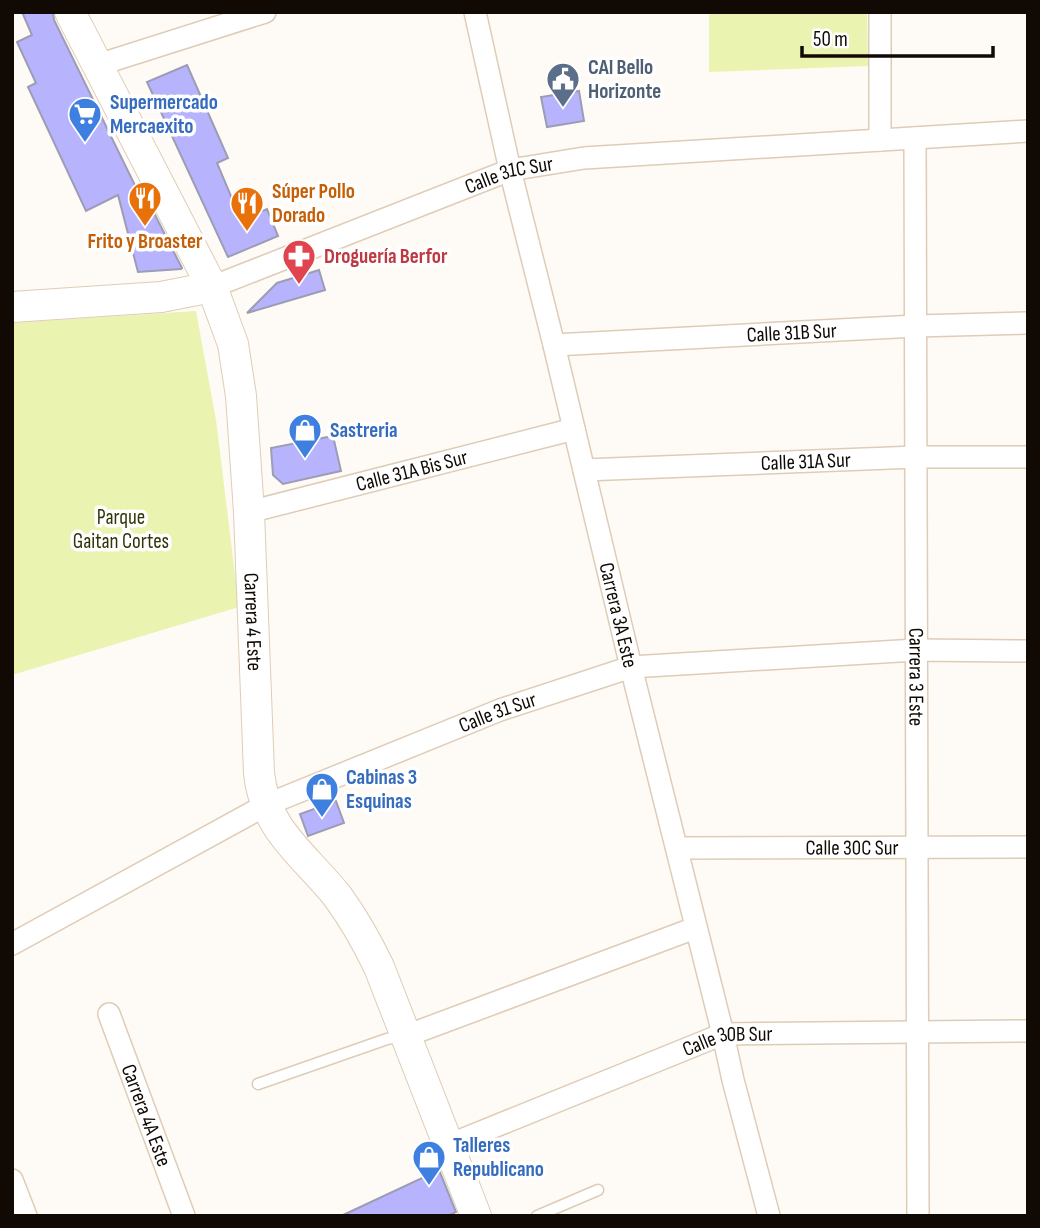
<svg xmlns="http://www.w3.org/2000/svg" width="1040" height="1228" font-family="'Sofia Sans Condensed',sans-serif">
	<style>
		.green { fill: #ebf3b0 }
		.building { fill: #b7b4fd; stroke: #9c9cb5; stroke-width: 2 }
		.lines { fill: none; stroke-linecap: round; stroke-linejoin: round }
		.lane-casing { stroke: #dfccb6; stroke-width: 13 }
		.street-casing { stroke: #dfccb6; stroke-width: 24 }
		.secondary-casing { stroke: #dfccb6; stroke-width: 32 }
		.lane { stroke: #fff; stroke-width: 10 }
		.street { stroke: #fff; stroke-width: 21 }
		.secondary { stroke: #fff; stroke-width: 30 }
		.labels { text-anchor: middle; stroke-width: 7; stroke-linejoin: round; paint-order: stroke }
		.service-label { font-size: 21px; font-weight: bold; fill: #4e5e75; stroke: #fff; text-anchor: start }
		.shop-label { font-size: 21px; font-weight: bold; fill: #366cbe; stroke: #fff; text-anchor: start }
		.street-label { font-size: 21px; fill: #110a04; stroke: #fff }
		.food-label { font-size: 21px; font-weight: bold; fill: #c56008; stroke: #fff; text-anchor: start }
		.health-label { font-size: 21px; font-weight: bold; fill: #be3a42; stroke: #fff; text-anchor: start }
		.park-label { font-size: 21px; fill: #313507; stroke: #fff }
	</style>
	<rect width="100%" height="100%" fill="#fefaf6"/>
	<path class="green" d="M709,12H867L868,66L709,72Z
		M196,311L216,420L239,607L12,675V323Z"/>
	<path class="building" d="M22,12H53L54,20L148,212L152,210L154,213L182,268L181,269L138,272L118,195L86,211L28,87L36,83L17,42L32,35Z
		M187,65L228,158L217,163L241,220L267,209L278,236L228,257L147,82Z
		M579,91L584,121L547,127L541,97Z
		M319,270L325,290L247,313L277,283Z
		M333,436L341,471L283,484L273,475L271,448Z
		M336,801L344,823L308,836L300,814Z
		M439,1170L456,1212L447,1216H341Z"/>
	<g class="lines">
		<defs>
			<path id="lane" d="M258,1084L387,1039L404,1036
				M537,1216L598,1190"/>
			<g id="street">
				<path id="s1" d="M475,12L510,170L554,345L631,667L723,1034L733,1080L769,1216"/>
				<path d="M98,65L265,12"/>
				<path id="s2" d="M915,138L918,1216"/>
				<path d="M880,140V12"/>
				<path id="s3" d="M212,287L510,170L584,158L1028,131"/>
				<path id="s4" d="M554,345L916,326L1028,323"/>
				<path id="s5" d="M584,470L916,457H1028"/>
				<path id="s6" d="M249,512L574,429"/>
				<path id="s7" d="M677,848L1028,847"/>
				<path id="s8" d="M12,944L266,805L500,710L631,667L916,650L1028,651"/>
				<path id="s9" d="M109,1014L184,1216"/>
				<path d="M406,1036L695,928"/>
				<path id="s10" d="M449,1145L723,1034L1028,1031"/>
				<path d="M12,1180L26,1216"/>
			</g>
			<g id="secondary">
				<path id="s11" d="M70,12L212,287L233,344L241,396L249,512L259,773C265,831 305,855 338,897C354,919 367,942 379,967L476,1216"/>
				<path d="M12,307L161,297L212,287"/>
			</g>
		</defs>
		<use href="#lane" class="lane-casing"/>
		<use href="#street" class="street-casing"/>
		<use href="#secondary" class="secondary-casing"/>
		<use href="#lane" class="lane"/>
		<use href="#street" class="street"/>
		<use href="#secondary" class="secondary"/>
	</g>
	<defs>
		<symbol id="civic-pin" viewBox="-11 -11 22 30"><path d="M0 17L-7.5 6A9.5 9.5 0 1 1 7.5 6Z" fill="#5c6f8a" stroke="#fff"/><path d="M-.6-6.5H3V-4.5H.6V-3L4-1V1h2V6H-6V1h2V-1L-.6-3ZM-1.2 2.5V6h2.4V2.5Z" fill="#fff"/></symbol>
		<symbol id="supermarket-pin" viewBox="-11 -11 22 30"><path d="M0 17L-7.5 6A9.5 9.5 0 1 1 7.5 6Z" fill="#3f7fe0" stroke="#fff"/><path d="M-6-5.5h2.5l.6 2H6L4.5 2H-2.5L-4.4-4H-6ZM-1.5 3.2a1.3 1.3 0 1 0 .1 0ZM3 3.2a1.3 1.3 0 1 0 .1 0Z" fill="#fff"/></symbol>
		<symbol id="restaurant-pin" viewBox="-11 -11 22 30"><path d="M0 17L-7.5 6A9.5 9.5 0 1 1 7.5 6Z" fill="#e8710a" stroke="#fff"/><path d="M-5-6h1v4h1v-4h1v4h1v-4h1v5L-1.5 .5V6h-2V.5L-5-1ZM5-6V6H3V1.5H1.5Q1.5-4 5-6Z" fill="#fff"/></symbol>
		<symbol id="pharmacy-pin" viewBox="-11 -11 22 30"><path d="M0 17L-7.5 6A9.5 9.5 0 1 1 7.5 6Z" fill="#e0444e" stroke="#fff"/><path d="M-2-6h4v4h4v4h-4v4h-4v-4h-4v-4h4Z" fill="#fff"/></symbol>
		<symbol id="shop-pin" viewBox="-11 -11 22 30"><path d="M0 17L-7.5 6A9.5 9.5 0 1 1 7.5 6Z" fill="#3f7fe0" stroke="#fff"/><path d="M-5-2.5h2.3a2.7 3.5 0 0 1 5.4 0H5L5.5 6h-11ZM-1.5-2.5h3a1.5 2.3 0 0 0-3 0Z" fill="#fff"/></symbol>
	</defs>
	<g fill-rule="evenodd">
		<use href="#civic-pin" x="544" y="60" width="38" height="52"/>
		<use href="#supermarket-pin" x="66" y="95" width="38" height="52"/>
		<use href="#restaurant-pin" x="126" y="179" width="38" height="52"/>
		<use href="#restaurant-pin" x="228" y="184" width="38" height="52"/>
		<use href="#pharmacy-pin" x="280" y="237" width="38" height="52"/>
		<use href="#shop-pin" x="286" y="411" width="38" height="52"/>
		<use href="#shop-pin" x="303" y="770" width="38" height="52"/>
		<use href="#shop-pin" x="410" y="1138" width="38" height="52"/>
	</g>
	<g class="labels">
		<g class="service-label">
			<text x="588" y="74">CAI Bello<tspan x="588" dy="24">Horizonte</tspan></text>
		</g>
		<g class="shop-label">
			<text x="110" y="109">Supermercado<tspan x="110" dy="24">Mercaexito</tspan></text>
			<text x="330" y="437">Sastreria</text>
			<text x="346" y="784">Cabinas 3<tspan x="346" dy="24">Esquinas</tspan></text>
			<text x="453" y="1152">Talleres<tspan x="453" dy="24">Republicano</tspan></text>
		</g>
		<g class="street-label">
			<text dy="7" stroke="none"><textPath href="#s3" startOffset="318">Calle 31C Sur</textPath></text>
			<text dy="7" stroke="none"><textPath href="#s4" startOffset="238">Calle 31B Sur</textPath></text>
			<text dy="7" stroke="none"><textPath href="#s5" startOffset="222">Calle 31A Sur</textPath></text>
			<text dy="7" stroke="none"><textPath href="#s6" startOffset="168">Calle 31A Bis Sur</textPath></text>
			<text dy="7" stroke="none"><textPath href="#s1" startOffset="620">Carrera 3A Este</textPath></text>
			<text dy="7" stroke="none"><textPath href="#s11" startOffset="649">Carrera 4 Este</textPath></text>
			<text dy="7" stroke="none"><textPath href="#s2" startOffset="539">Carrera 3 Este</textPath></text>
			<text dy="7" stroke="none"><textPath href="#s8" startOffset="539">Calle 31 Sur</textPath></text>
			<text dy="7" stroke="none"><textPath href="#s7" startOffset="175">Calle 30C Sur</textPath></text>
			<text dy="7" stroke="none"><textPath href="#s10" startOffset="299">Calle 30B Sur</textPath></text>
			<text dy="7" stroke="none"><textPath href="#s9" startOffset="108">Carrera 4A Este</textPath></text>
		</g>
		<g class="food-label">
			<text x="272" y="198">Súper Pollo<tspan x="272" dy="24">Dorado</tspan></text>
			<text x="145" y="248" text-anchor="middle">Frito y Broaster</text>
		</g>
		<g class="health-label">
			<text x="324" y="263">Droguería Berfor</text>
		</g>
		<g class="park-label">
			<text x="121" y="524">Parque<tspan x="121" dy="24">Gaitan Cortes</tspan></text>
		</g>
	</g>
	<rect width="1040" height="1228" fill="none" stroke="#110a04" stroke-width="28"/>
	<path d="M802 46v10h191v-10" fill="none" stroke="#110a04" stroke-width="3.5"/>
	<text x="813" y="46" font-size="21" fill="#110a04" stroke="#ffffff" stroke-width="5" paint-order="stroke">50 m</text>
</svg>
